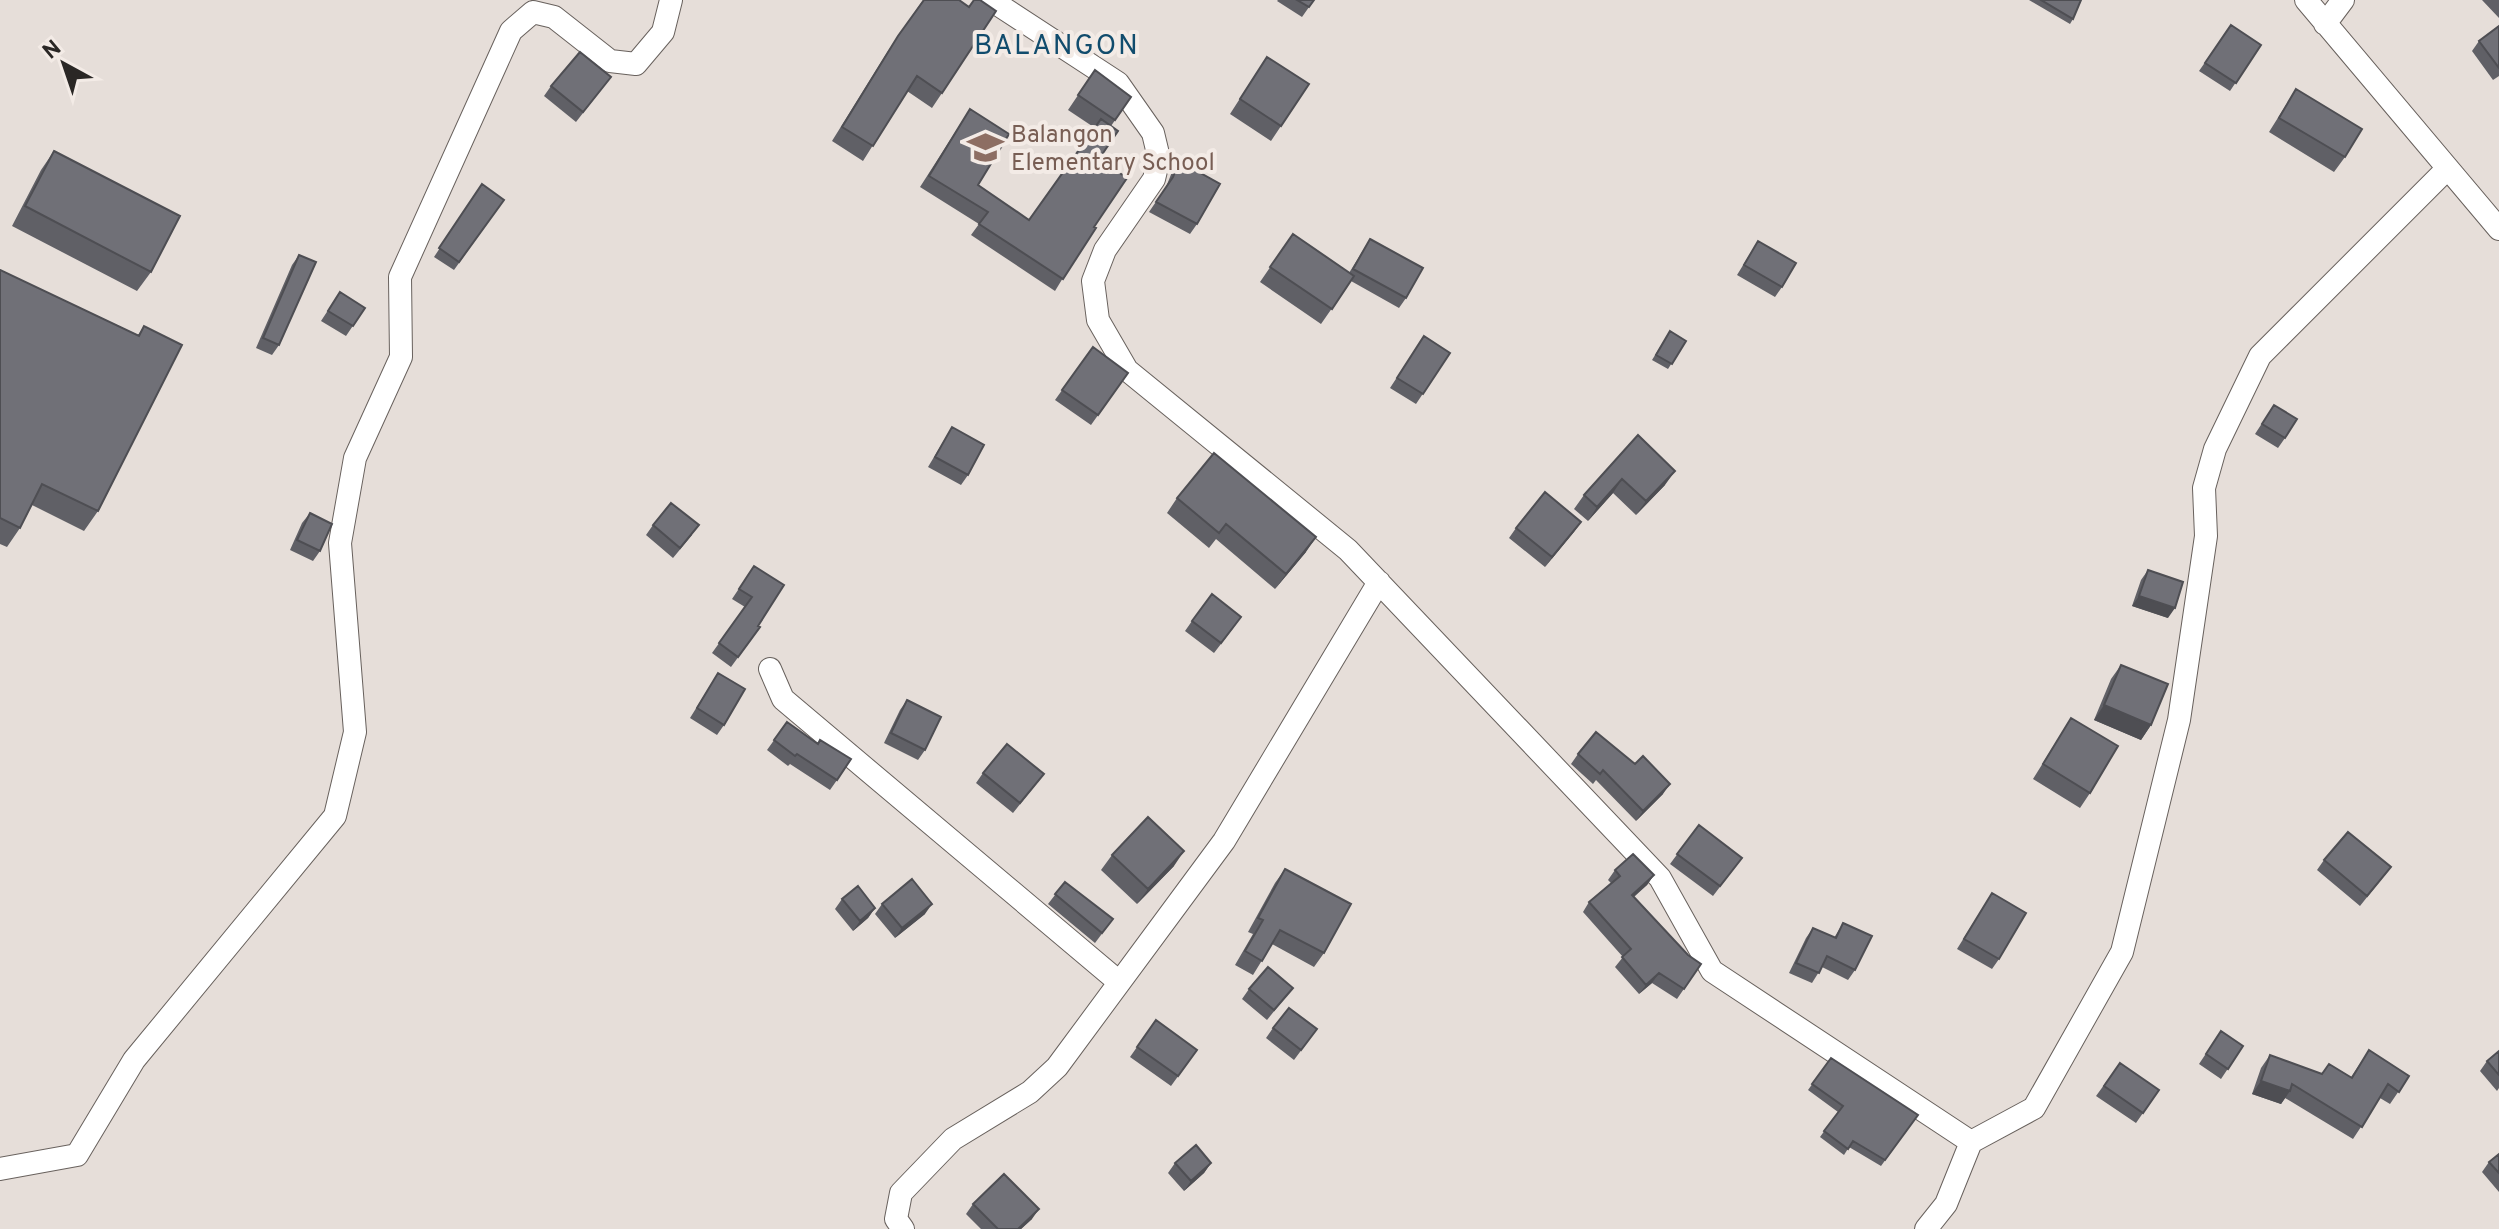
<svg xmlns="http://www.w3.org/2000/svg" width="2499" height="1229" font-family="Overpass,sans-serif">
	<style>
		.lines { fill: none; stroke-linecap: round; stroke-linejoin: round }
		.minor-casing { stroke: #68615d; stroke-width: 24 }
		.minor { stroke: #fff; stroke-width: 22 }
		.wall { fill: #606066 }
		.shaded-wall { fill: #4e4e53 }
		.building { fill: #707077; stroke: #4e4e53; stroke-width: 2 }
		.labels { text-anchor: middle; stroke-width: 8; stroke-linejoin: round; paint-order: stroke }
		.education-label { font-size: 24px; fill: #785e54; stroke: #f3ebe6; text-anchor: start }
		.quarter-label { font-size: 28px; letter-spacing: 2px; fill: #114c6d; stroke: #f3ebe6 }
	</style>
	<rect width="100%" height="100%" fill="#e6ded9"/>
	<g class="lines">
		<defs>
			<path id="minor" d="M991,0L1118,83L1153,133L1159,158L1154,179L1105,250L1093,281L1098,320L1127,370L1348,550L1660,878L1712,971L1971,1142L1946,1204L1926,1229
				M2306,0L2499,229
				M2325,24L2343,0
				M770,669L783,699L1119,982
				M1971,1142L2034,1108L2122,952L2179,720L2206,536L2204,488L2215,449L2260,356L2447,169
				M0,1169L77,1155L134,1060L335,816L355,732L340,543L355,458L401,357L400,277L511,31L533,12L554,17L610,61L636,64L663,32L671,0
				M903,1229L896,1219L901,1193L953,1139L1030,1092L1057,1067L1224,841L1379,582"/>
		</defs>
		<use href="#minor" class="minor-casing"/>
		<use href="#minor" class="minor"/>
	</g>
	<path class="wall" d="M923,0L942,93L932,108L907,91L863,161L832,141L888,51Z
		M1278,0H1314L1302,17L1277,1Z
		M2029,0H2081L2073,19L2070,24Z
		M2482,0H2499V18Z
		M2231,25L2261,45L2230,91L2199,71Z
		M2499,26V76L2493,80L2472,51L2479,41Z
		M1095,70L1131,97L1111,126L1099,159L1094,227L1055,291L971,235L979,224L920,187L970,109L978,185L1029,220L1095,128L1068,110Z
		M1257,72L1281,126L1271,141L1230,114Z
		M611,77L576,122L544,96L551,86Z
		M2296,89L2345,157L2334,172L2269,132Z
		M54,151L151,272L137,291L12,226L41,170Z
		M1179,161L1197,224L1190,234L1149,212L1166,187L1172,172Z
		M482,184L504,200L454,270L434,257Z
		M1293,234L1349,273L1370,239L1406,298L1399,308L1351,281L1321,324L1260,282Z
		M1758,241L1782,287L1775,297L1737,275Z
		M299,255L279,345L272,355L256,348L292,265Z
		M0,270L138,335L144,326L98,511L84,531L32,505L20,528L7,547L0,544Z
		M340,292L365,308L346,336L321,321Z
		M1670,331L1686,341L1668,369L1652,360Z
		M1424,336L1450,353L1416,404L1390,388Z
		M1093,347L1128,373L1091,425L1055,400Z
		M2274,405L2285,438L2278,448L2255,434Z
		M952,427L968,475L961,485L928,467Z
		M1638,435L1665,485L1636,515L1613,493L1588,521L1574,509L1584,495Z
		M1177,498L1306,552L1275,589L1216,539L1209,548L1167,513Z
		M310,513L320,551L313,561L290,550L302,523Z
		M1581,522L1545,567L1509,538L1516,528Z
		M653,525L692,535L673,558L646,535Z
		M754,566L758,626L760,627L731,667L712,653L745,607L732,599Z
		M2148,570L2168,618L2132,606L2141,580Z
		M1192,621L1234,627L1214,653L1185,631Z
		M2121,665L2151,725L2141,740L2094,720L2111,679Z
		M718,673L724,725L717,735L690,718Z
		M907,700L925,750L918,760L884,743L900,710Z
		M2071,718L2090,793L2080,808L2033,779Z
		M787,722L837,780L830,790L790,764L788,766L767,750Z
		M1578,754L1663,794L1636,821L1596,780L1593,784L1571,764Z
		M983,773L1044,774L1013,813L976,783Z
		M1699,825L1742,858L1713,896L1670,864Z
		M1112,855L1174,866L1137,904L1101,870Z
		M2324,860L2391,867L2360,906L2317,870Z
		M1285,869L1324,953L1314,967L1272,944L1253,975L1235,965L1253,934L1248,932L1275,883Z
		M1615,870L1654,875L1647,885L1634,897L1688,955L1701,964L1677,999L1652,983L1639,994L1615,967L1623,957L1583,912L1589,902L1611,883L1608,880Z
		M1065,882L1113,919L1095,943L1048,904Z
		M1992,893L1999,959L1992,969L1957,949Z
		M842,899L875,908L868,918L853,931L835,909Z
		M882,904L925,914L895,938L875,914Z
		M1843,923L1855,970L1848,980L1822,967L1812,983L1789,973L1806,938L1813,928L1834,938Z
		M1293,988L1267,1020L1242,999L1249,989Z
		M1156,1020L1197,1050L1171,1086L1130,1057Z
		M1273,1028L1317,1029L1294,1060L1266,1038Z
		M2221,1031L2243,1046L2221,1079L2199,1064Z
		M2369,1050L2409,1076L2390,1104L2380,1098L2353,1139L2285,1098L2281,1104L2252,1094L2261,1068L2270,1055L2322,1074L2329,1064L2351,1077Z
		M2499,1051V1088L2497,1091L2480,1071L2487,1061Z
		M1831,1058L1918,1115L1881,1166L1849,1147L1844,1155L1820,1137L1838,1112L1808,1090Z
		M2120,1063L2159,1090L2136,1123L2096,1096Z
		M2499,1154V1192L2482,1172L2489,1162Z
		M1175,1163H1211L1204,1173L1184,1191L1168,1173Z
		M973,1204L1032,1219L1021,1229H981L966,1214Z"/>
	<path class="shaded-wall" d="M1675,471L1665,485L1636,515L1646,501Z
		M1622,479L1613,493L1588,521L1597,507Z
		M1581,522L1574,532L1545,567L1552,557Z
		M1316,537L1306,552L1275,589L1286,574Z
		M2139,596L2175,608L2168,618L2132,606Z
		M2104,705L2151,725L2141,740L2094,720Z
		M1670,784L1663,794L1636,821L1643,811Z
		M1184,851L1174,866L1137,904L1148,889Z
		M1654,875L1647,885L1625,904L1632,895Z
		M932,904L925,914L895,938L902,928Z
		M875,908L868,918L853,931L860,921Z
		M1659,973L1652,983L1639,994L1646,985Z
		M2261,1081L2290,1091L2281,1104L2252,1094Z
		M1211,1163L1204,1173L1184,1191L1191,1181Z
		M1039,1209L1032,1219L1021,1229H1018Z"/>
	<path class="building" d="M924,0H959L969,7L974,0H980L996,11L942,93L917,76L873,146L842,127L898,36Z
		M1297,0H1314L1309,7Z
		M2041,0H2081L2073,19Z
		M2231,25L2261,45L2236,83L2205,63Z
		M2499,26V68L2479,41Z
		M580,52L611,77L583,112L551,86Z
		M1267,57L1309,84L1281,126L1240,99Z
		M1095,70L1131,97L1115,120L1078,95Z
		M2296,89L2362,129L2345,157L2279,118Z
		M970,109L1009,134L978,185L1029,220L1101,119L1118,131L1099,159L1127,178L1094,227L1096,228L1063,279L979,224L988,212L929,176Z
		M54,151L180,216L151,272L25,206Z
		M1179,161L1220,184L1197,224L1156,202L1173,177Z
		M482,184L504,200L459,262L439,248Z
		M1293,234L1354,276L1332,309L1270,267Z
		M1370,239L1423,268L1406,298L1353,269Z
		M1758,241L1796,263L1782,287L1744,265Z
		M299,255L316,262L279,345L263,338Z
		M0,270L139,336L144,326L182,345L98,511L42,484L20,528L0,518Z
		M340,292L365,308L353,326L328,311Z
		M1670,331L1686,341L1672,364L1656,355Z
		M1424,336L1450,353L1423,394L1397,378Z
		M1093,347L1128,373L1098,415L1062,390Z
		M2274,405L2297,419L2285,438L2262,424Z
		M952,427L984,445L968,475L935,457Z
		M1638,435L1675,471L1646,501L1622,479L1597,507L1584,495Z
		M1214,453L1316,537L1286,574L1226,524L1219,533L1177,498Z
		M1545,492L1581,522L1552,557L1516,528Z
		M671,503L699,525L680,548L653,525Z
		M310,513L332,524L320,551L297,540Z
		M754,566L784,585L758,626L760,627L738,657L719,643L752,597L739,589Z
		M2148,570L2183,582L2175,608L2139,596Z
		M1212,594L1241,617L1221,643L1192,621Z
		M2121,665L2168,684L2151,725L2104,705Z
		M718,673L745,689L724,725L697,708Z
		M907,700L941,717L925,750L891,733Z
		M2071,718L2118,746L2090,793L2043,764Z
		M787,722L818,744L820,740L851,759L837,780L797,754L795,756L774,740Z
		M1596,732L1635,764L1643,756L1670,784L1643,811L1603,770L1600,774L1578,754Z
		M1007,744L1044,774L1020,803L983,773Z
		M1148,817L1184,851L1148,889L1112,855Z
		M1699,825L1742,858L1720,886L1677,854Z
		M2348,832L2391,867L2367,896L2324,860Z
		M1633,854L1654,875L1632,895L1688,955L1701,964L1684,989L1659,973L1646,985L1622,957L1631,949L1589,902L1620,876L1615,870Z
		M1285,869L1351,904L1324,953L1280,930L1262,961L1245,951L1263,920L1258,918Z
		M912,879L932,904L902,928L882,904Z
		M1065,882L1113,919L1102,933L1055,894Z
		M858,886L875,908L860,921L842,899Z
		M1992,893L2026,913L1999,959L1964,939Z
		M1843,923L1872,936L1855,970L1827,956L1819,973L1796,963L1813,928L1836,938Z
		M1268,967L1293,988L1274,1010L1249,989Z
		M1289,1008L1317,1029L1301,1050L1273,1028Z
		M1156,1020L1197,1050L1178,1076L1137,1047Z
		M2221,1031L2243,1046L2228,1069L2206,1054Z
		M2369,1050L2409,1076L2399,1092L2388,1084L2362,1127L2292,1084L2290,1091L2261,1081L2270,1055L2322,1074L2329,1064L2352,1078Z
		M2499,1051V1075L2487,1061Z
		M1831,1058L1918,1115L1885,1160L1853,1141L1848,1149L1824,1131L1843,1106L1812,1084Z
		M2120,1063L2159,1090L2143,1113L2104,1086Z
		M1196,1145L1211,1163L1191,1181L1175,1163Z
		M2499,1154V1173L2489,1162Z
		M1004,1174L1039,1209L1018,1229H998L973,1204Z"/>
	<defs>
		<symbol id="school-bare" viewBox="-9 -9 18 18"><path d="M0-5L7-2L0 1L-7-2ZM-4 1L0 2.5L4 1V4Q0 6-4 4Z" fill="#8d6e63" stroke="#f3ebe6" stroke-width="2.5" paint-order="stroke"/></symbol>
	</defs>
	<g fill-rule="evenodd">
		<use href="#school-bare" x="960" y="122" width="51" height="51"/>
	</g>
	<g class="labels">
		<g class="education-label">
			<text x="1011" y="142">Balangon<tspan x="1011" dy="28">Elementary School</tspan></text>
		</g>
		<g class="quarter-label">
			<text x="1057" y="54">BALANGON</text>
		</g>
	</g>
	<g transform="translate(64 64) rotate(320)" stroke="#f3ebe6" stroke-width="6" paint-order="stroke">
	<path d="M0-6L14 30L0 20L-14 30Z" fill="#2a2725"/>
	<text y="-12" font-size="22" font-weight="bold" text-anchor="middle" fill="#2a2725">N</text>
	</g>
</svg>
